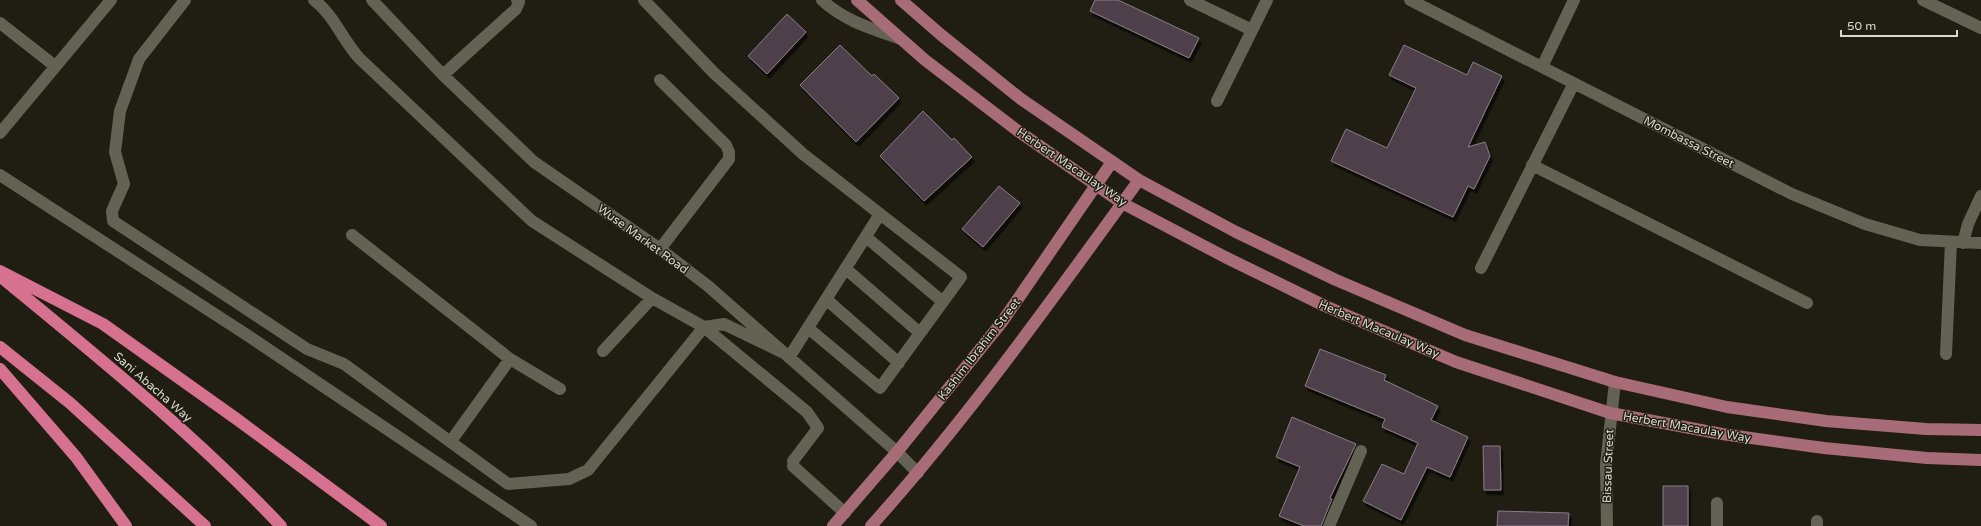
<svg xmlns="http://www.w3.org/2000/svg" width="1981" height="526" font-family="'Varela Round',sans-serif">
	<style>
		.building { fill: #4d414b; stroke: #897c86; filter: url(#shadow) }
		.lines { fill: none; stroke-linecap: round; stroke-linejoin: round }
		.minor { stroke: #646254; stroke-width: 12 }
		.major { stroke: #a86c78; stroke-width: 12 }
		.highway { stroke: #d67290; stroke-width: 12 }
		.labels { text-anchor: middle; stroke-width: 3; stroke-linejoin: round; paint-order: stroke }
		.street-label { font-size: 12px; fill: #d9d8d0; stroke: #201e12 }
	</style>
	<defs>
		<filter id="shadow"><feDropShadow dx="2.5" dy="4.5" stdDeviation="0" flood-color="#0009"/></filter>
	</defs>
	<rect width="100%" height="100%" fill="#201e12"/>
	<path class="building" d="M1095,0H1118L1199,38L1189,58L1090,11Z
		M787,14L806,32L767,74L748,56Z
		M840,45L872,76L874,74L899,98L856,142L800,85Z
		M1404,45L1467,75L1473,62L1502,76L1468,147L1485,142L1490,156L1474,189L1468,186L1453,217L1331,161L1346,129L1387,148L1416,88L1389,75Z
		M923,111L952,140L954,138L972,157L924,201L880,156Z
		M999,186L1020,203L983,247L962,229Z
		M1320,349L1386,375L1384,380L1438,406L1431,420L1468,437L1450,477L1427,467L1401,520L1363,501L1382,464L1404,474L1418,443L1382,427L1385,419L1305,386Z
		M1292,417L1356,444L1330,498L1332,499L1321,526H1304L1279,516L1300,467L1276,457Z
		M1483,446H1500L1501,490H1484Z
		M1663,486H1688V526H1663Z
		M1498,511L1569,513L1568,526H1497Z"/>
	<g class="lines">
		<path class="minor" d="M185,0L139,59L120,111L115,152L124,184L112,211L113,221L307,349L344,364L508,484L569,479L588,470L704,327L724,324L790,356L880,214L803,154L714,73L644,0
			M314,0C334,15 342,39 359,58L532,221L652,298L704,327L807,412L818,428L793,461
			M372,0L443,75L534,162L660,249L708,286L897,452L918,473
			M822,0C844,21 873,29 901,39
			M1190,0L1252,30
			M1410,0L1792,194L1865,224L1920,240L1981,243
			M1923,0L1981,28
			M0,23L55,66
			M1542,67L1574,0
			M443,75L516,9L519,2L517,0
			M1217,101L1267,0
			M0,133L111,0
			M1532,165L1807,303
			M0,175L247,335L531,526
			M352,235L510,359L560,389
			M866,237L943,302
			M1963,243L1968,224L1981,196
			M660,249L729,159V152L726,145L660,80
			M1481,268L1574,83
			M846,269L920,333
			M826,299L899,363
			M808,328L880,388L961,277L880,214
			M603,351L652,298
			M1946,354L1951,242
			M451,441L510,359
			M793,466L845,513
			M1817,521V526
			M1329,526L1361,451
			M1607,526L1606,465L1615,382
			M1717,526V503"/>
		<path class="major" d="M857,0L925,60L1018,131L1122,203L1225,257L1325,306L1456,362L1610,413L1722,434L1824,448L1927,458L1981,460
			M901,0L940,34L1021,99L1139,180L1236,232L1336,280L1465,335L1615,382L1727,407L1826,421L1926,429L1981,430
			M833,526L897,452L1002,322L1112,162
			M871,526C969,417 1053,298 1139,180"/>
		<path class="highway" d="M0,271L103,324L238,420L381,526
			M1,277C98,357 195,435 281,526
			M0,347L70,403L205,526
			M0,369L76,457L126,526"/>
	</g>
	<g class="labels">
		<g class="street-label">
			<text transform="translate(1689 142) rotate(27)" y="4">Mombassa Street</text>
			<text transform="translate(1072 167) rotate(34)" y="4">Herbert Macaulay Way</text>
			<text transform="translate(643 239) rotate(36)" y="4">Wuse Market Road</text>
			<text transform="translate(1379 329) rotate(23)" y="4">Herbert Macaulay Way</text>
			<text transform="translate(979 349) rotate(-52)" y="4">Kashim Ibrahim Street</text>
			<text transform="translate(153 387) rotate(41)" y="4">Sani Abacha Way</text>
			<text transform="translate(1687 427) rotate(10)" y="4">Herbert Macaulay Way</text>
			<text transform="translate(1608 466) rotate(-88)" y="4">Bissau Street</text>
		</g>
	</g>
	<path d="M1841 30v6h116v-6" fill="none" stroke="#d9d8d0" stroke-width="2"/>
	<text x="1847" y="30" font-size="12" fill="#d9d8d0" stroke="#201e12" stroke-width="3" paint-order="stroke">50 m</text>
</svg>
